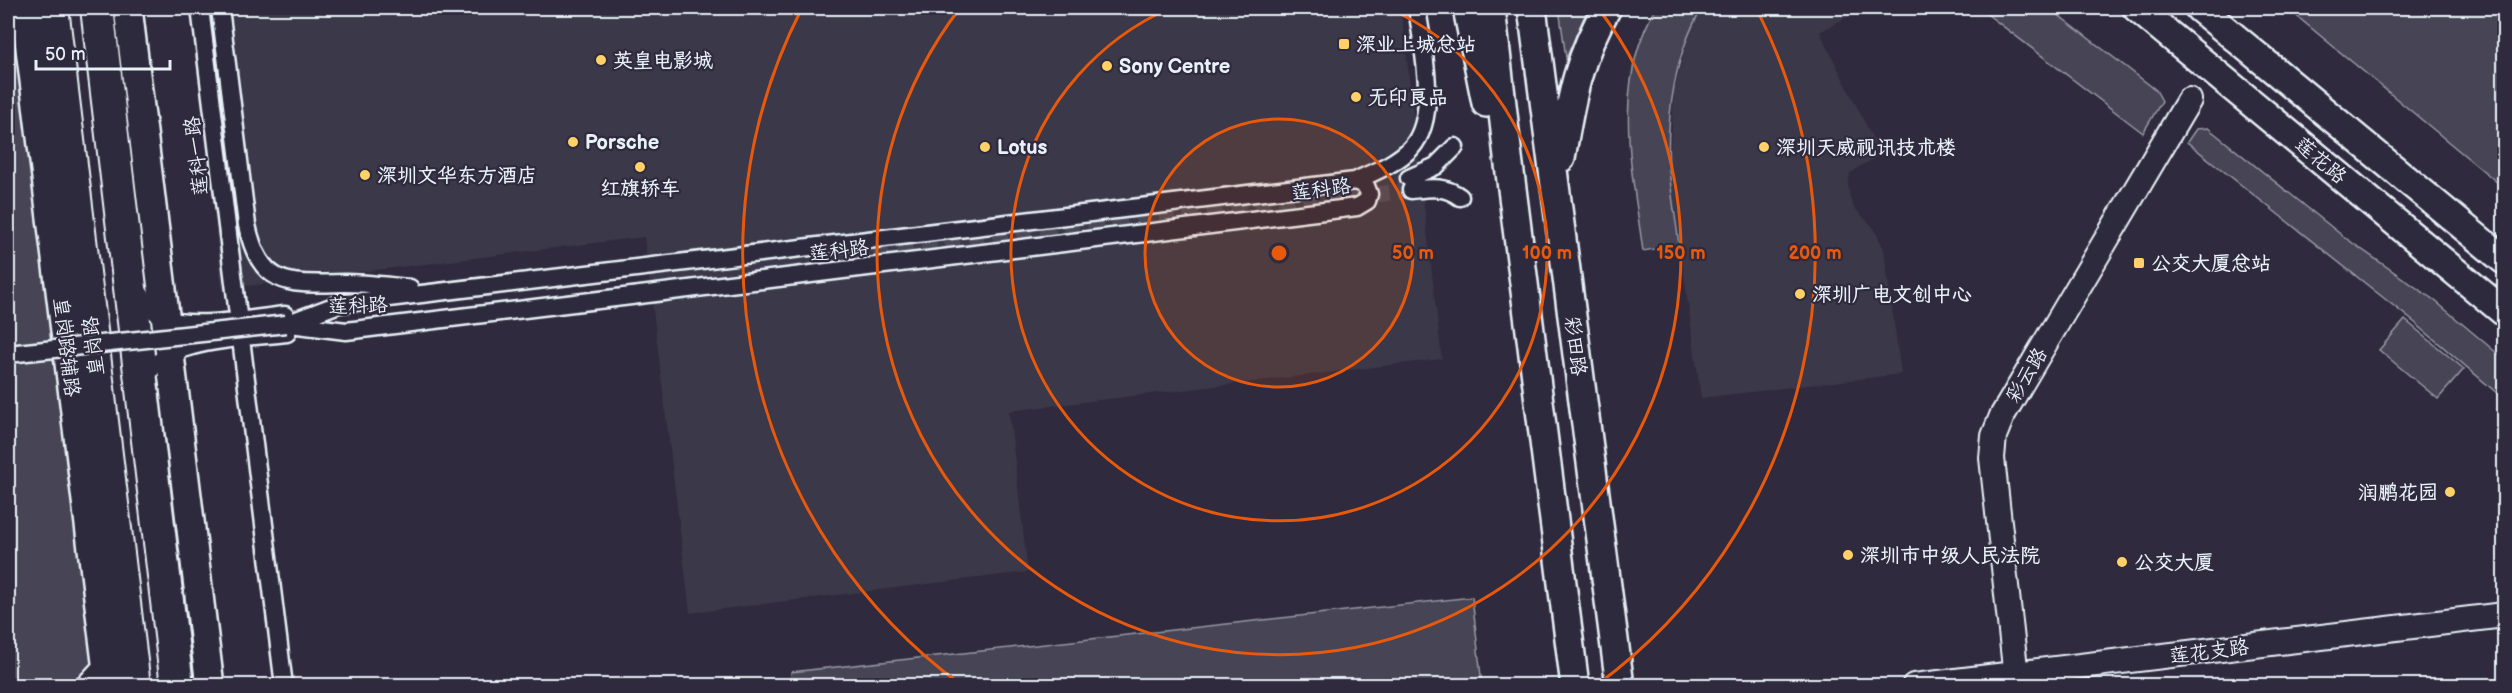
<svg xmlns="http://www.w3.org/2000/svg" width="2512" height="693" font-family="'Balsamiq Sans','LXGW WenKai TC',sans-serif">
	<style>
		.built { fill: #3b3749 }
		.green { fill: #464455; stroke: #979aa6; stroke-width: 1.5 }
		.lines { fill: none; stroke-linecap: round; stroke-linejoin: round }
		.street-tunnel { stroke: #4b4859; stroke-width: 16; stroke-dasharray: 16 8; stroke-linecap: butt }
		.street-casing { stroke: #e8f1f8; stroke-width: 21 }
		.secondary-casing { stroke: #e8f1f8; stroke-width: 28 }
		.primary-casing { stroke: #e8f1f8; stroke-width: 32 }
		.highway-casing { stroke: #e8f1f8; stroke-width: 36 }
		.street { stroke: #2f2a3d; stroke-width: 16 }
		.secondary { stroke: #2f2a3d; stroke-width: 24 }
		.primary { stroke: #2f2a3d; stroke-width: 27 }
		.highway { stroke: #2f2a3d; stroke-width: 32 }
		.street-bridge-casing { stroke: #e8f1f8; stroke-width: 21; stroke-linecap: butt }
		.street-bridge { stroke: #2f2a3d; stroke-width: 16 }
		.ring { fill: none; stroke: #e8590c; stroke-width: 3 }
		.poi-dot { fill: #ffd166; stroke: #2f2a3d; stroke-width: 2 }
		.labels { text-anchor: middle; stroke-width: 4.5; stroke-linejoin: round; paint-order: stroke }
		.poi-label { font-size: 20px; font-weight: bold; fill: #e8f1f8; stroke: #2f2a3d; text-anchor: start }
		.street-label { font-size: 20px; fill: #e8f1f8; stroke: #2f2a3d }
		.centre { fill: #e8590c; stroke: #2f2a3d; stroke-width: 3 }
		.ring-label { font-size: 18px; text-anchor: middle; font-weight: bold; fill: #e8590c; stroke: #2f2a3d; stroke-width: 4.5; stroke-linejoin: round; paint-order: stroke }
	</style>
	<rect width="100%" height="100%" fill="#2f2a3d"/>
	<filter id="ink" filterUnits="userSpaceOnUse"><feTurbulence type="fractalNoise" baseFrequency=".0167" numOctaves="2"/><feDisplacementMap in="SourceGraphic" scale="12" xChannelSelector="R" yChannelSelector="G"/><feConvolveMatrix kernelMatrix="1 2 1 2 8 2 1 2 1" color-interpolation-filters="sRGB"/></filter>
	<g filter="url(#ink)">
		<path class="built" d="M192,8H1401L1442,359L1009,411L1028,572L690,613L644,237L222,289Z
			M1702,8H1864L1820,32L1881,155L1859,167L1850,174L1848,184L1850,197L1854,208L1874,228L1884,249L1901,374L1701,398L1669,167L1674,91L1691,26Z
			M2231,675L2232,685H2136Z"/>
		<path class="green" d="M8,8H13L100,685H8Z
			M1559,8H1588L1566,58Z
			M1656,8H1702C1675,53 1666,115 1669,168C1671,194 1676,220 1679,245L1643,251C1632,169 1611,83 1656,8Z
			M1979,8H2049L2156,90L2162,101L2143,133Z
			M2287,8H2504V188Z
			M2208,128L2344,237L2434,300L2504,359V399L2414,322L2187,142L2196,129Z
			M2405,320L2464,369L2438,399L2379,350Z
			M1472,597L1482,685H792L791,672Z"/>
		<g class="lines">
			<path class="street-tunnel" d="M850,261L1411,190"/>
			<defs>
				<path id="street" d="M200,8L284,686
					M220,8L247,225C261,289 290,284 345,283C366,283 388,286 410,288
					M1409,178L1436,166L1455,147
					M1411,190C1430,188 1444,185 1460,197
					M136,287C143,299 151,311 164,318C189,330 257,318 285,315
					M286,324L339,304L1355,181C1374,172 1397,163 1411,148C1440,116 1422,46 1417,8
					M290,324L346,331L1357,207L1367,201L1369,194L1366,186L1355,181
					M147,382C150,339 254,337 287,333
					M83,686L106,661"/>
				<path id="secondary" d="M1914,686L2504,615
					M2017,686L1992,458L1994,436L2002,416L2189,100"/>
				<path id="primary" d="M25,8L109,686
					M128,8L210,686
					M1467,8L1486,103
					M1491,8L1508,157L1575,686
					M1532,8L1620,686
					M2137,8L2504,312
					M2199,8L2504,260
					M1561,158C1571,101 1577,59 1607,8"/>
				<path id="highway" d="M52,8L134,686
					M97,8L177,686"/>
			</defs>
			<use href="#street" class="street-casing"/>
			<use href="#secondary" class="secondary-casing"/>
			<use href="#primary" class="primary-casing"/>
			<use href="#highway" class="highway-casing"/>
			<use href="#street" class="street"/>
			<use href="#secondary" class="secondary"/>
			<use href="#primary" class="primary"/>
			<use href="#highway" class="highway"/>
			<defs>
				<path id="street-bridge" d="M8,354L286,324"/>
			</defs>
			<use href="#street-bridge" class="street-bridge-casing"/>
			<use href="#street-bridge" class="street-bridge"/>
		</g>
	</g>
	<circle cx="1279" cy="253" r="134" fill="#e8590c" fill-opacity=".12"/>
	<g class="ring">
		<circle cx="1279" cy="253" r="134"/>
		<path d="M1388 8A268 268 0 1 1 1170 8"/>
		<path d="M1598 8A402 402 0 1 1 960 8"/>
		<path d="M960 684A536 536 0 0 1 801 10M1757 10A536 536 0 0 1 1598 684"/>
	</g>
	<g class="poi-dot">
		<rect x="1338" y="38" width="12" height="12" rx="3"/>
		<circle cx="601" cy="60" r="6"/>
		<circle cx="1107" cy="66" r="6"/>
		<circle cx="1356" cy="97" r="6"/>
		<circle cx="573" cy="142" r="6"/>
		<circle cx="985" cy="147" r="6"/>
		<circle cx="1764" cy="147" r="6"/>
		<circle cx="640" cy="167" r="6"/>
		<circle cx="365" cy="175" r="6"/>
		<rect x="2133" y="257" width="12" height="12" rx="3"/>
		<circle cx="1800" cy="294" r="6"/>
		<circle cx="2450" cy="492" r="6"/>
		<circle cx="1848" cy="555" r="6"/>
		<circle cx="2122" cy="562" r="6"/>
	</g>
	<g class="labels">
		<g class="poi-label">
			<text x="1356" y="51">深业上城总站</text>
			<text x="613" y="67">英皇电影城</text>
			<text x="1119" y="73">Sony Centre</text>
			<text x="1368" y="104">无印良品</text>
			<text x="585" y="149">Porsche</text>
			<text x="997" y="154">Lotus</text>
			<text x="1776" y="154">深圳天威视讯技术楼</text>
			<text x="377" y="182">深圳文华东方酒店</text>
			<text x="640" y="195" text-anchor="middle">红旗轿车</text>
			<text x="2151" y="270">公交大厦总站</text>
			<text x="1812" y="301">深圳广电文创中心</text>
			<text x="2438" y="499" text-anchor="end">润鹏花园</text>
			<text x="1860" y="562">深圳市中级人民法院</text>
			<text x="2134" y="569">公交大厦</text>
		</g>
		<g class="street-label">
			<text transform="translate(196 156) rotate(-97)" y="7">莲科一路</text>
			<text transform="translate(2321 160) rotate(40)" y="7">莲花路</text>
			<text transform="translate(1321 189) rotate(-8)" y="7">莲科路</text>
			<text transform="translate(839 250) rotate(-7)" y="7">莲科路</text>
			<text transform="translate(358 305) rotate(-2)" y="7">莲科路</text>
			<text transform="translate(93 346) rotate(-97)" y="7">皇岗路</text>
			<text transform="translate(1576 346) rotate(83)" y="7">彩田路</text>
			<text transform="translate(67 347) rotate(83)" y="7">皇岗路辅路</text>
			<text transform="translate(2026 375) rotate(-59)" y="7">彩云路</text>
			<text transform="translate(2209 651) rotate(-7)" y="7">莲花支路</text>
		</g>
	</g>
	<circle cx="1279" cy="253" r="9" class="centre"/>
	<g class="ring-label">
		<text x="1413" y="259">50 m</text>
		<text x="1547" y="259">100 m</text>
		<text x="1681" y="259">150 m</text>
		<text x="1815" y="259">200 m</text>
	</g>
	<rect width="2512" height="693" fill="none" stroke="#2f2a3d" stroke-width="30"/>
	<rect x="15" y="15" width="2482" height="663" fill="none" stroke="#e8f1f8" stroke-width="2" filter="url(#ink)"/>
	<path d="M36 60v9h134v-9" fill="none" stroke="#e8f1f8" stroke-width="3"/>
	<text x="45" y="60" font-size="18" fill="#e8f1f8" stroke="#2f2a3d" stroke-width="4.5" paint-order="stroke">50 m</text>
</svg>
